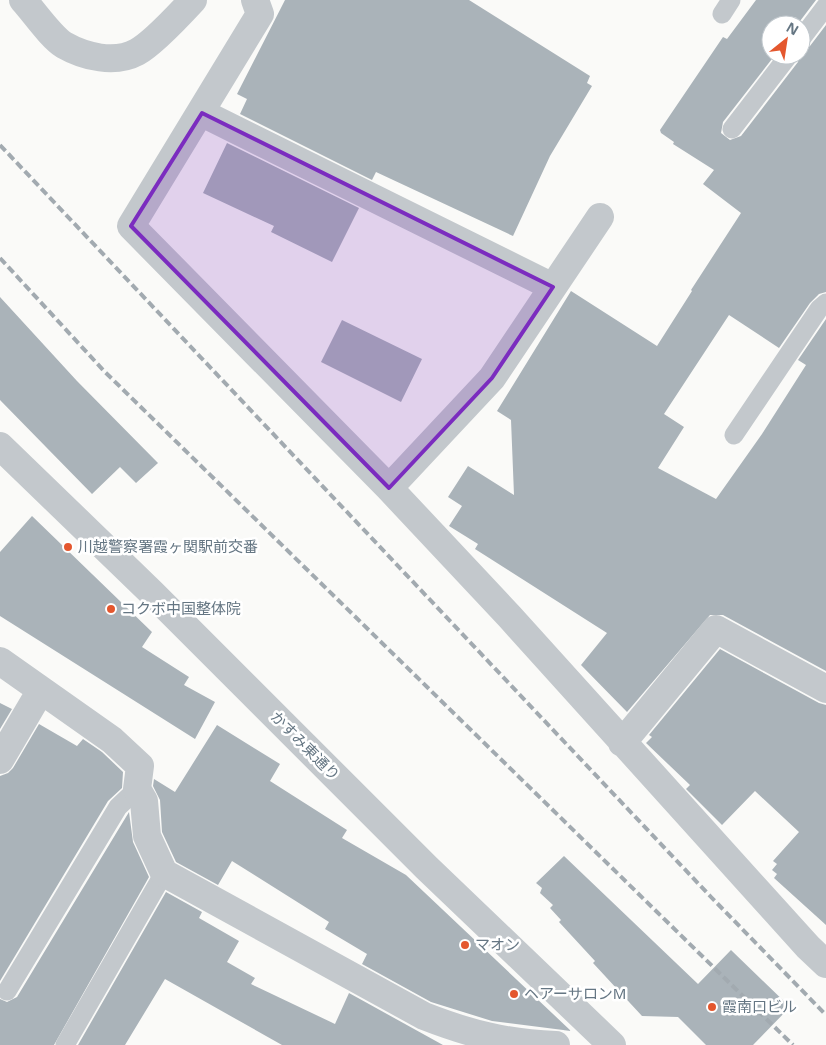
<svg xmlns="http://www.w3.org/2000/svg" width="826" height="1045" font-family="'Noto Sans','Noto Sans JP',sans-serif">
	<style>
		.building { fill: #aab3b9 }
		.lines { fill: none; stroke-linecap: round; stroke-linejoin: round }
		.lane { stroke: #c3c8cc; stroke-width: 19 }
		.street { stroke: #c3c8cc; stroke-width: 28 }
		.rail { stroke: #a2aab0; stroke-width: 4; stroke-dasharray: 8 4; stroke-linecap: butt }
		.marked { fill: #7b2cbf; fill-opacity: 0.2; stroke: #7b2cbf; stroke-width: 4; stroke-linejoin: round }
		.poi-dot { fill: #e4572e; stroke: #fff; stroke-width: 2 }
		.labels { text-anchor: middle; stroke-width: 5; stroke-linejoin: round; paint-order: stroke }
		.poi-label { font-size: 15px; fill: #657683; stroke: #fff; text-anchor: start }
		.street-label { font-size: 15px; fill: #657683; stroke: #fff }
	</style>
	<rect width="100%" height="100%" fill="#fafaf8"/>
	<path class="building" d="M285,0H469L590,76L587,83L592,86L550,156L513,236L376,172L372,180L240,114L247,99L237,94Z
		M756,0H816L797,25H771V55H775L723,122L721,133L730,140L741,136L798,62L801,50L810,46L826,25V292L819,294L810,303L779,348L729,315L664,414L684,427L658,468L716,499L762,434L806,365L798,360L826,319V671L723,615H710L627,712L581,665L607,633L475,549L478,544L449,526L462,506L448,497L468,466L514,495L511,420L497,411L571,291L657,346L692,291L691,290L741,213L703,184L714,170L673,144L674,142L661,133L660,130L723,37L727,39Z
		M227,143L359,208L332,262L271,232L274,226L203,193Z
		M0,297L77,381L158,463L136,483L120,467L92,494L0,400Z
		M342,320L422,359L401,402L321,362Z
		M32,516L152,632L142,647L189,677L184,685L215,702L195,739L0,616V552Z
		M720,649L819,703L826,705V925L774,878L777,874L772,870L777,864L773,861L799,832L755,791L722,825L686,789L690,785L646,743L652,737L649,735Z
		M0,703L12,709L0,729Z
		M39,724L77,746L83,739L102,752L123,772L122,788L108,801L0,981V776L8,773L13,768Z
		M217,725L280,764L270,781L347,830L342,838L406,875L571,1031L492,1021L431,1002L362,964L367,954L325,929L329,922L232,861L218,885L176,862L162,832L160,800L153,786L154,779L175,792Z
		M129,812L133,842L149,877L54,1045H0V999L7,1002L17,997Z
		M564,856L698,984L731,950L790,1007L753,1045H706L678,1017L642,1016L593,963L595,961L559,922L561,920L550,908L553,905L540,893L542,888L536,883Z
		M166,892L202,912L199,918L239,941L227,962L255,978L251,984L335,1024L349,993L443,1045H282L165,979L125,1045H78Z"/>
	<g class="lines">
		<path class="lane" d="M722,14L731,0
			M801,39L826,6
			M732,129L789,55
			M734,435L819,309L826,303
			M7,991L118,807L137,789
			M65,1045L164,873"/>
		<path class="street" d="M23,0C34,12 51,37 64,45C85,57 115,64 137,52C152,44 181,13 193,0
			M255,0L260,14L131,226L389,488L510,617L808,947L826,964
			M202,113L553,287
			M0,446L152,593L427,868L612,1045
			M389,488L492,378L600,217
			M0,661L112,740L140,766L137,789L144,801L147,836L164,873L424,1016C470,1034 506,1043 556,1045
			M622,743L716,629L826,689
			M0,760L41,690"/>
		<path class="rail" d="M0,145L711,897L826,1015
			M0,258L104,371L793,1045"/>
	</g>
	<path class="marked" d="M202,113L553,287L492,378L389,488L131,226Z"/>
	<g class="poi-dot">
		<circle cx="68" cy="547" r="5"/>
		<circle cx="111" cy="609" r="5"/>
		<circle cx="465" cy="945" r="5"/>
		<circle cx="514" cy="994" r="5"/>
		<circle cx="712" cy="1007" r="5"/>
	</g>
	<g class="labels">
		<g class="poi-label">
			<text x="78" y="552">川越警察署霞ヶ関駅前交番</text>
			<text x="121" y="614">コクボ中国整体院</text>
			<text x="475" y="950">マオン</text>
			<text x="524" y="999">ヘアーサロンM</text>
			<text x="722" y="1012">霞南口ビル</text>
		</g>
		<g class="street-label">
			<text transform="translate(305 746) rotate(45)" y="5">かすみ東通り</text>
		</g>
	</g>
	<g transform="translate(786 40) rotate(30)"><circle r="24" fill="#ffffff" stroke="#c1c8cd"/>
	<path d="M0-4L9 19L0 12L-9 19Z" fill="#e4572e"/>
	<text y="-8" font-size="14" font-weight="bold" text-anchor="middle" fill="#657683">N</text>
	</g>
</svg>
